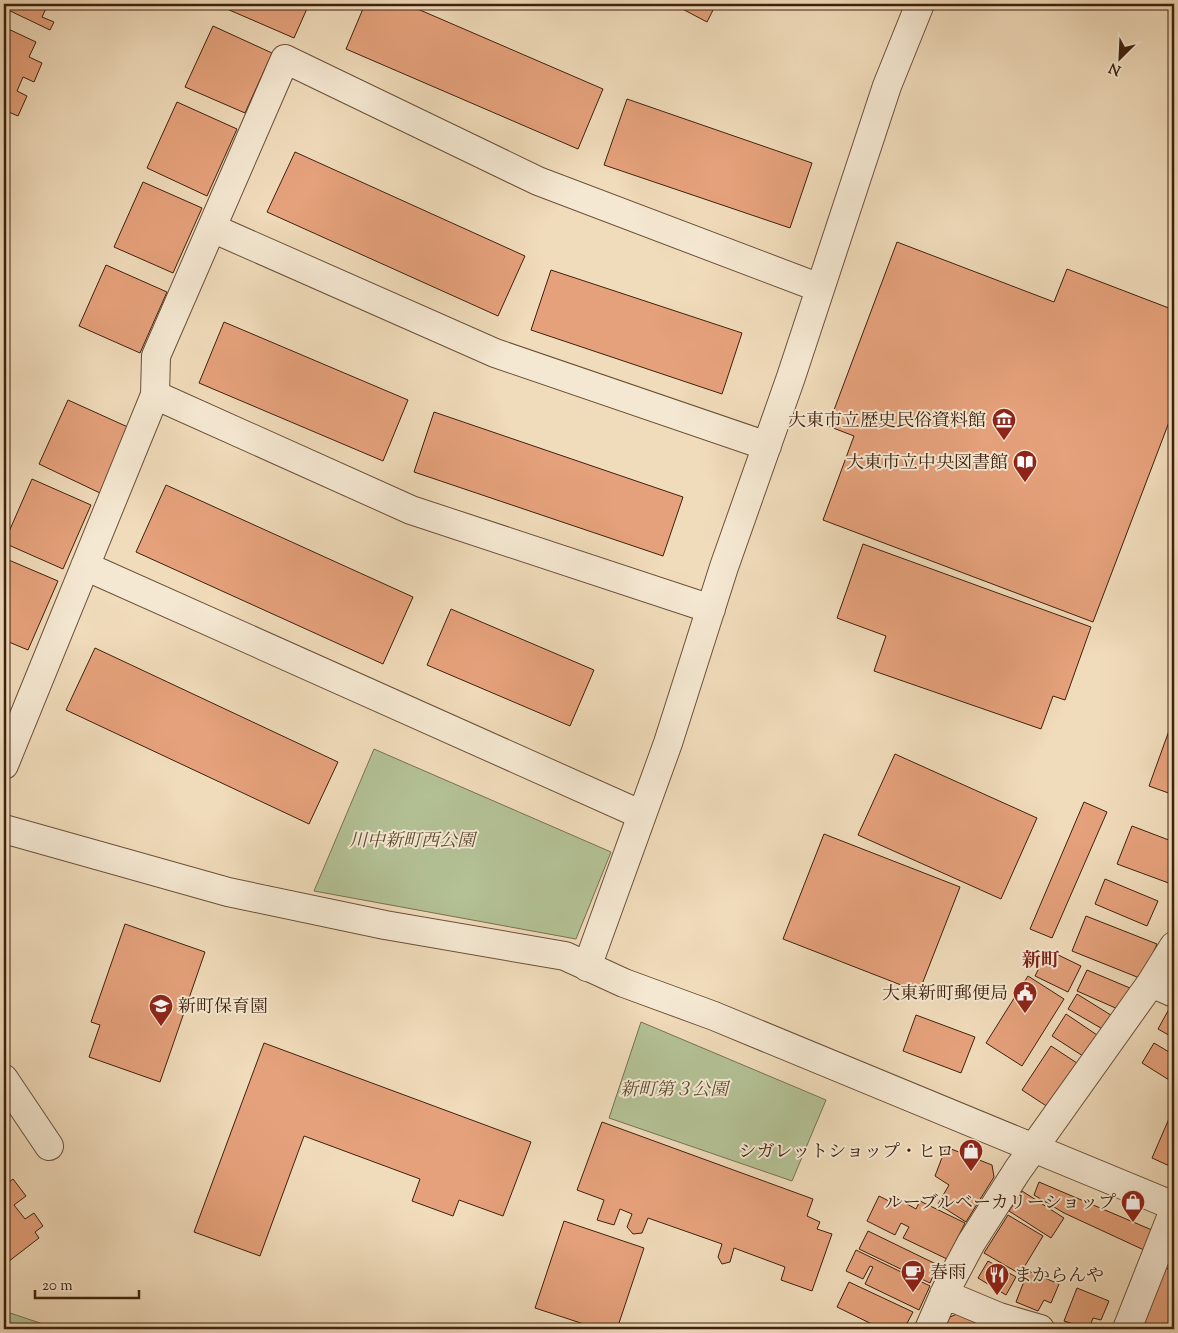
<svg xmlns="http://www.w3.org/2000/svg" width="1178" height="1333" font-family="'Sorts Mill Goudy','Noto Serif JP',serif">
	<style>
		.green { fill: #b3c195; stroke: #797152 }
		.building { fill: #e5a17b; stroke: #3f210e }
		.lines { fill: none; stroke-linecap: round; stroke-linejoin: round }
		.minor-casing { stroke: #6b5039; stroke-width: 30 }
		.minor { stroke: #f5e8d2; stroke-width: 28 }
		.labels { text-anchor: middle; stroke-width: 4; stroke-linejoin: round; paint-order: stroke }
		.poi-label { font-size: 18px; fill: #3f210e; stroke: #f5e8d2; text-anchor: end }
		.park-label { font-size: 18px; font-style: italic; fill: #5c4930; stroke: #f5e8d2 }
		.neighbourhood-label { font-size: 19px; font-weight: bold; fill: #7a1f14; stroke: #f5e8d2 }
	</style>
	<rect width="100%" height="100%" fill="#f0dbba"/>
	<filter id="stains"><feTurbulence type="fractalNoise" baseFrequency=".004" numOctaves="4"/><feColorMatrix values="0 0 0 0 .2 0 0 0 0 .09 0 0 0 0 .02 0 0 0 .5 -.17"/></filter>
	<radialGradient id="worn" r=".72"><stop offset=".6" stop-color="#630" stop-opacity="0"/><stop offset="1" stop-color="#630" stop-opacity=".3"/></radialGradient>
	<path class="green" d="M374,749L611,852L576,939L314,891Z
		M641,1022L826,1100L792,1181L609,1118Z
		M4,1311L58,1329H4Z"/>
	<path class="building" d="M4,4H48L42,17L54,22L50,30L4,8Z
		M221,4H309L294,38L220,6Z
		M365,4H406L603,89L578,149L346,49Z
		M673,4H716L707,22Z
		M213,26L272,53L245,113L185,87Z
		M4,27L36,42L29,57L42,63L34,82L23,77L17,91L27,96L18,116L4,110Z
		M627,99L812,163L790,228L604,165Z
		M177,102L237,129L207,196L147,168Z
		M295,152L525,256L498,316L267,212Z
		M143,182L202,208L173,273L114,247Z
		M897,242L1054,302L1067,269L1174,310V409L1093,622L823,520L854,436L828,426Z
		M106,265L167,292L140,353L79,326Z
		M551,270L742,333L722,394L531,330Z
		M224,322L408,400L383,461L199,383Z
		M68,400L130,428L100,493L39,464Z
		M434,412L683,497L663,556L414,472Z
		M32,479L91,505L63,569L4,543Z
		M166,485L413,597L383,664L136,552Z
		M863,544L1091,627L1065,700L1053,696L1041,729L874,671L886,636L837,618Z
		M4,558L58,581L28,650L4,640Z
		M451,609L594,670L570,726L427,665Z
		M95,648L338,762L309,824L66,710Z
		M1174,717V795L1149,786Z
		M895,754L1037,818L1001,899L858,835Z
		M1084,802L1107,812L1052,938L1030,929Z
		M1132,826L1174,842V885L1117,864Z
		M824,834L960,887L919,992L783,939Z
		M1105,879L1158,901L1147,926L1095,904Z
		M1086,916L1157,944L1142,979L1072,951Z
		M125,924L205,952L160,1082L89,1057L100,1025L91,1022Z
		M1048,950L1081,966L1068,992L1035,976Z
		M1087,970L1130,988L1120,1010L1077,991Z
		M1028,976L1064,999L1022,1066L986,1043Z
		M1077,994L1114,1017L1106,1031L1068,1009Z
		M1169,1009L1174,1012V1038L1158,1029Z
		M1066,1014L1100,1037L1086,1058L1052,1036Z
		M916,1015L975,1037L961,1073L903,1051Z
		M264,1043L531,1142L503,1216L459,1200L453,1216L412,1201L420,1179L304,1136L260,1256L194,1232Z
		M1154,1043L1174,1055V1083L1142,1063Z
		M1051,1046L1080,1065L1051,1109L1022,1090Z
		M1171,1114L1174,1115V1168L1152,1158Z
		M602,1122L813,1199L807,1216L820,1222L817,1229L832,1234L812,1291L781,1280L785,1267L734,1248L730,1262L722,1264L718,1257L722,1244L648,1218L642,1233L633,1234L627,1227L632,1214L620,1209L614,1225L597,1220L604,1200L577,1190Z
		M946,1147L992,1165L994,1177L966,1222L938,1204L949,1185L935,1176Z
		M13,1179L26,1196L14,1205L25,1219L34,1213L43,1226L35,1232L39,1238L4,1265V1186Z
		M1039,1182L1152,1230L1144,1250L1064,1213L1034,1195Z
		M1022,1191L1064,1218L1051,1238L1009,1211Z
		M879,1196L891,1202L894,1197L916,1209L920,1201L965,1223L947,1259L903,1238L909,1227L901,1223L895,1235L867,1221Z
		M1008,1215L1043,1236L1020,1274L984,1253Z
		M564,1221L644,1248L617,1329H599L535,1308Z
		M868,1231L938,1265L930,1283L859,1249Z
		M856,1250L930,1286L919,1310L865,1284L873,1267L870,1266L863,1279L846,1271Z
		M988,1261L1016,1277L1006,1295L978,1278Z
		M1163,1267L1174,1271V1329H1144L1141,1328Z
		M1028,1271L1059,1284L1051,1303L1044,1300L1038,1311L1016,1302Z
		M849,1282L913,1312L904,1329H882L837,1307Z
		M1077,1288L1109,1301L1101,1320L1093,1318L1089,1329L1064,1321Z
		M959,1313L996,1329H943L948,1318Z"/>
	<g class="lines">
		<defs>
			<path id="minor" d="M212,228L495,353L767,446
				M155,395L411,510L711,609
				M85,566L642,815
				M4,765L155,395L156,356L285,59L538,181L820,288
				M4,829L228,892L385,925L565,956L624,983L714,1016L1174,1206
				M587,967L668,743L724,567L791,377L887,86L920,4
				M1151,983L1174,993
				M4,1079L49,1146
				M944,1294L999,1317L1040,1329
				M929,1329L946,1290L971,1243L1017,1171L1151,983L1174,946
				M1127,1329L1174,1210"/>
		</defs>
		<use href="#minor" class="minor-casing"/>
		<use href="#minor" class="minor"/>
	</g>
	<defs>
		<symbol id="museum-pin" viewBox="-11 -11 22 30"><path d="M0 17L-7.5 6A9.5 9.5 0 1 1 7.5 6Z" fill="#8f2418" stroke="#f5e8d2"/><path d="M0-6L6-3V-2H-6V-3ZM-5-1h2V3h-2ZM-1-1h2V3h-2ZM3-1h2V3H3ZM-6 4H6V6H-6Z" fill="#fff"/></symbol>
		<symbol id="library-pin" viewBox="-11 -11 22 30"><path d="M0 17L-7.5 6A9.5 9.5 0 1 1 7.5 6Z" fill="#8f2418" stroke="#f5e8d2"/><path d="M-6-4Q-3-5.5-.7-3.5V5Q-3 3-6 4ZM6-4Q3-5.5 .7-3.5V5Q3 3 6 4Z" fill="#fff"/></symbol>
		<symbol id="civic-pin" viewBox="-11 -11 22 30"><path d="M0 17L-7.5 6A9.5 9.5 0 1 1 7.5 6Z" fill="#8f2418" stroke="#f5e8d2"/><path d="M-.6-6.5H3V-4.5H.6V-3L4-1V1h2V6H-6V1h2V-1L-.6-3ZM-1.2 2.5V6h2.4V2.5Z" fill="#fff"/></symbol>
		<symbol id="school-pin" viewBox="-11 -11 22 30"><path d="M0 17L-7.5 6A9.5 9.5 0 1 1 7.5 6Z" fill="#8f2418" stroke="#f5e8d2"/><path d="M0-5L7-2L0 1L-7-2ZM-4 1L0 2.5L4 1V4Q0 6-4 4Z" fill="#fff"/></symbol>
		<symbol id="shop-pin" viewBox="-11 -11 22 30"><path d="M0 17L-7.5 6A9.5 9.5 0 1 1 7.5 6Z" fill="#8f2418" stroke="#f5e8d2"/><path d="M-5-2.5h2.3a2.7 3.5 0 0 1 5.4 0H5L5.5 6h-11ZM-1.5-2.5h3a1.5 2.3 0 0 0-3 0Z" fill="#fff"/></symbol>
		<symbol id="cafe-pin" viewBox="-11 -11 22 30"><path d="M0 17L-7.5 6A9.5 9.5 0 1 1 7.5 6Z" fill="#8f2418" stroke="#f5e8d2"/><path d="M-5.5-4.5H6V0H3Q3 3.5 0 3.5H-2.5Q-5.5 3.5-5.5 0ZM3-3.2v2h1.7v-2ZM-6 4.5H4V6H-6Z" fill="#fff"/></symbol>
		<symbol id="restaurant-pin" viewBox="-11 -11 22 30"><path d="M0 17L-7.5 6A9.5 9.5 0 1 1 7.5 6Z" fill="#8f2418" stroke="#f5e8d2"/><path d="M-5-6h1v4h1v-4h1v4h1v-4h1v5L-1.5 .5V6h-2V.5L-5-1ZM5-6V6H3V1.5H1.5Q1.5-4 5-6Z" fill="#fff"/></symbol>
	</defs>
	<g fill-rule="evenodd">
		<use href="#museum-pin" x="990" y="406" width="28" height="38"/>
		<use href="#library-pin" x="1011" y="448" width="28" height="38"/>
		<use href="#civic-pin" x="1011" y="979" width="28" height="38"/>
		<use href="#school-pin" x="147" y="992" width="28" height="38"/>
		<use href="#shop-pin" x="957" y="1137" width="28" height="38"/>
		<use href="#shop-pin" x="1119" y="1188" width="28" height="38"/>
		<use href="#cafe-pin" x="899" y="1258" width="28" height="38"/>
		<use href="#restaurant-pin" x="983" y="1261" width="28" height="38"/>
	</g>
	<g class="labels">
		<g class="poi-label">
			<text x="986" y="426">大東市立歴史民俗資料館</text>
			<text x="1008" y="468">大東市立中央図書館</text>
			<text x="1008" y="999">大東新町郵便局</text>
			<text x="178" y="1012" text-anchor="start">新町保育園</text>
			<text x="954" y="1157">シガレットショップ・ヒロ</text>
			<text x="1116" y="1208">ルーブルベーカリーショップ</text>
			<text x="930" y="1278" text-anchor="start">春雨</text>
			<text x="1014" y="1281" text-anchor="start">まからんや</text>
		</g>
		<g class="park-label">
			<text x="412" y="846">川中新町西公園</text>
			<text x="674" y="1095">新町第３公園</text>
		</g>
		<g class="neighbourhood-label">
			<text x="1041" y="966">新町</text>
		</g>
	</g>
	<rect width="1178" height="1333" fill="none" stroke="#f0dbba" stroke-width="20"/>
	<rect x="5" y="5" width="1168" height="1323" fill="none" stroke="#3f210e" stroke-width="2.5"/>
	<rect x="10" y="10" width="1158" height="1313" fill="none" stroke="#3f210e"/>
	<g transform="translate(1120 58) rotate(204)" stroke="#f5e8d2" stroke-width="4" paint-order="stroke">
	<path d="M0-4L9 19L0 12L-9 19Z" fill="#3f210e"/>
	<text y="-8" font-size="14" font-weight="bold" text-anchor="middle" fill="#3f210e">N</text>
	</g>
	<path d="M35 1290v8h104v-8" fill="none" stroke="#3f210e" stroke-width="2.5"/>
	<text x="42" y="1290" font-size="15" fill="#3f210e" stroke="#f5e8d2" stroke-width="4" paint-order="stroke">20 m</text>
	<rect width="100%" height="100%" filter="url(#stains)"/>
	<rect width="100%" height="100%" fill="url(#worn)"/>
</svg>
